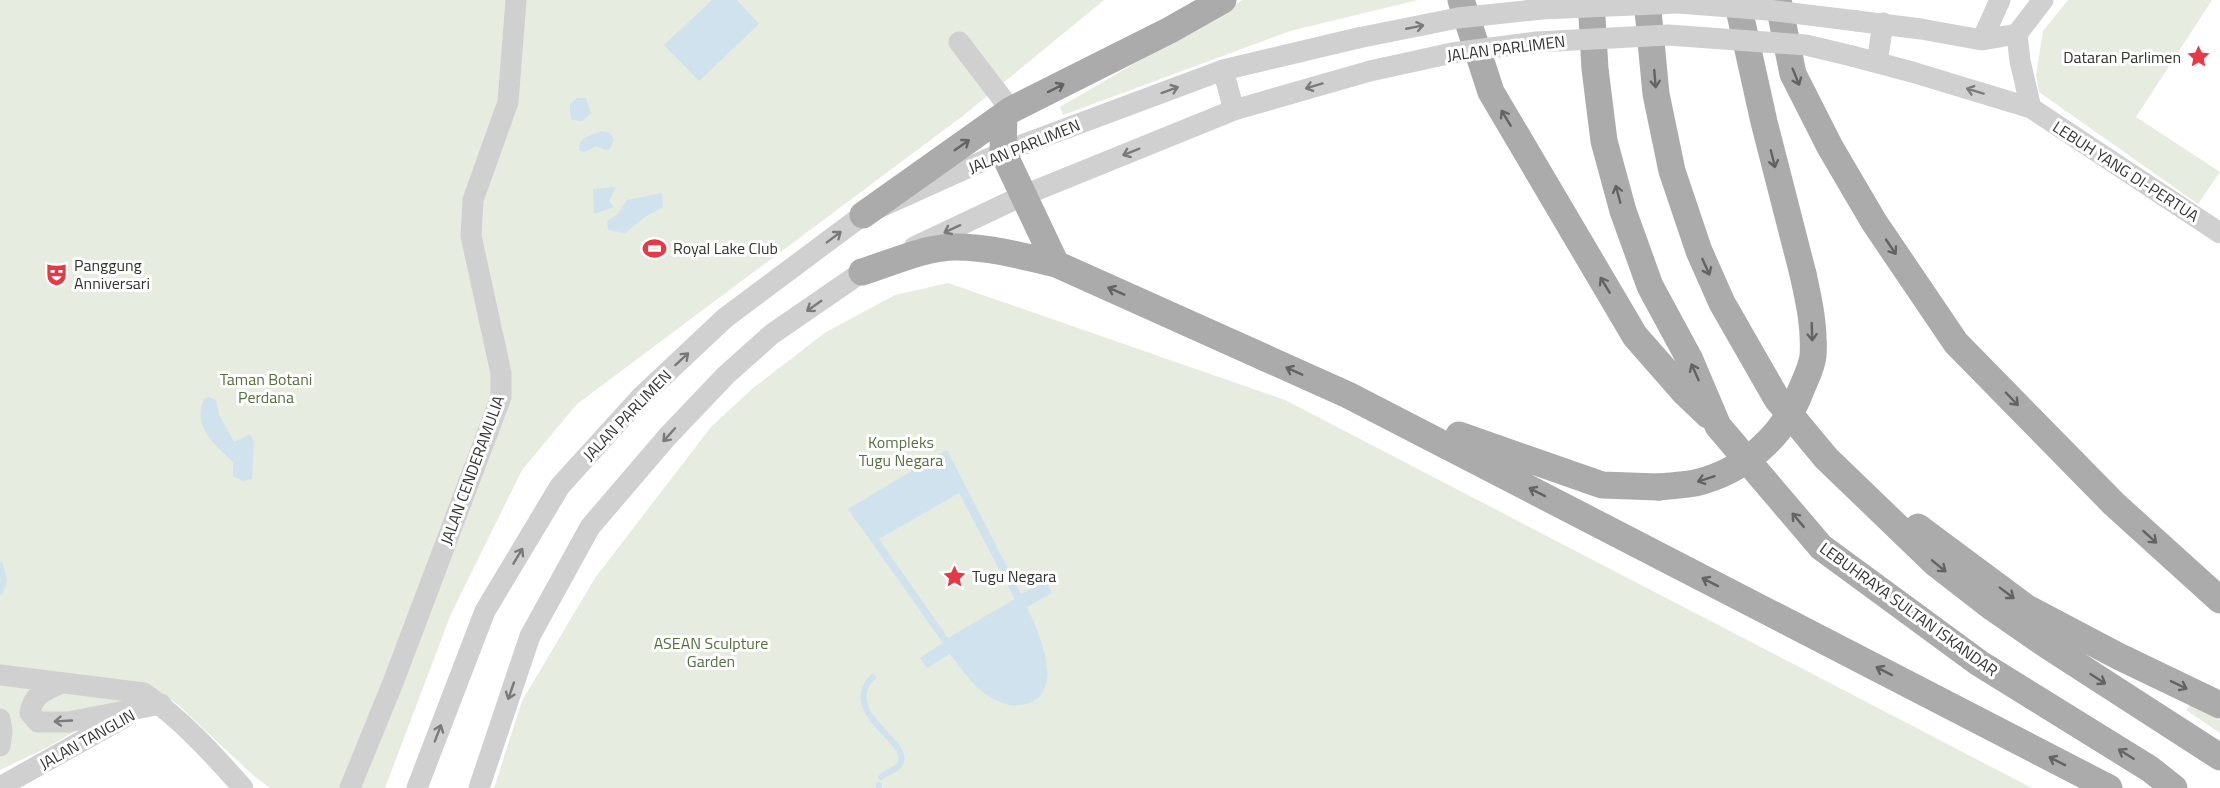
<svg xmlns="http://www.w3.org/2000/svg" width="2220" height="788" font-family="'Titillium Web',sans-serif">
	<style>
		.green { fill: #e6ecdf }
		.water { fill: #cfe2ee; fill-rule: evenodd }
		.lines { fill: none; stroke-linecap: round; stroke-linejoin: round }
		.stream { stroke: #cfe2ee; stroke-width: 6 }
		.minor { stroke: #d0d0d0; stroke-width: 21 }
		.major { stroke: #ababab; stroke-width: 27 }
		.minor-bridge { stroke: #d0d0d0; stroke-width: 21 }
		.major-bridge { stroke: #ababab; stroke-width: 27 }
		.oneway { stroke: #7a7a7a }
		.oneway2 { stroke: #636363 }
		.labels { text-anchor: middle; stroke-width: 6; stroke-linejoin: round; paint-order: stroke }
		.street-label { font-size: 16px; fill: #333; stroke: #fff }
		.poi-label { font-size: 16px; fill: #333; stroke: #fff; text-anchor: start }
		.park-label { font-size: 16px; fill: #56703f; stroke: #fff }
	</style>
	<rect width="100%" height="100%" fill="#fff"/>
	<path class="green" d="M0,0H1104L964,115L577,404L522,470L451,614L385,788H270L254,776L177,704L151,687L48,747L0,770Z
		M1243,0H1418L1290,31L1063,115L1060,107Z
		M2068,0H2212L2136,117L2220,172L2198,204L2039,92L2036,75L2043,31Z
		M948,283L1285,400L2032,788H494L522,701L595,578L711,427L752,389L826,332L895,295Z
		M2191,704L2220,720V733L2186,710Z"/>
	<path class="water" d="M712,0H737L759,24L699,81L664,45Z
		M577,98H586L591,113L582,121L572,120L570,114V104Z
		M601,131L610,133L614,139L610,149L606,150L596,146L585,152L580,151L579,145L584,138Z
		M616,187L609,201L614,207L594,214L593,189Z
		M662,193L663,207L645,217L625,233L608,230L607,221L618,214L627,200Z
		M208,397L216,400L219,415L234,442L250,434L254,442L252,479L242,481L233,476V462C215,444 192,428 204,399Z
		M947,450L1021,594L1046,581L1052,593L1027,607C1038,630 1067,693 1026,704C1012,708 999,703 987,695C972,685 961,668 950,654L927,668L920,658L943,643L848,509ZM959,493L1015,599L948,638L879,539Z"/>
	<g class="lines">
		<path class="stream" d="M0,565L4,580L0,592
			M873,677C870,680 866,685 865,689C854,721 912,744 900,764C896,771 887,771 881,777
			M879,785V788"/>
		<path class="minor" d="M1857,21L1921,29L1982,40L2017,34
			M1982,40L2000,0
			M959,42L1011,110
			M1852,56L1912,72L2031,108L2220,233
			M1877,63L1883,23
			M1223,70L1234,110
			M2031,108L2020,61L2017,34L2043,0
			M914,247L1022,196L1234,110L1370,71
			M0,675L144,693C182,720 212,753 243,788
			M62,683C46,690 33,694 30,713L38,722H68L161,704
			M0,719L2,732L0,746
			M0,787L125,717
			M350,788L394,680L501,397V373L471,236L473,200L508,102L516,0
			M417,788L485,611L560,486L640,398L725,318L863,215L1003,152L1223,70L1358,38
			M479,788L530,636L590,527L667,437L726,375L772,334L862,272L875,266"/>
		<path class="major" d="M1461,0L1491,92L1635,336L1685,393L1708,415
			M1591,0L1595,69L1604,141L1623,211L1650,286L1690,360L1718,426L1821,547L1979,663L2150,769L2174,788
			M1647,0L1656,94L1672,171L1699,251L1722,303L1777,399L1826,458L1935,563L1993,608L2048,646L2220,757
			M1737,0L1764,122L1803,274
			M1778,0L1793,74L1830,147L1874,222L1956,343L2114,504L2220,600
			M1004,115L1003,152L1056,264
			M863,215L1011,110L1170,30L1223,0
			M862,272C891,263 925,247 956,247C989,247 1023,256 1056,264L1348,395L2109,788
			M1459,435L1602,485L1658,487
			M1918,527L2027,608L2118,656L2220,705"/>
		<path class="minor-bridge" d="M1358,38L1458,18L1542,9L1679,3L1768,10L1857,21
			M1370,71L1452,53L1537,42L1668,35L1806,45L1852,56"/>
		<path class="major-bridge" d="M1658,487C1670,486 1683,485 1695,483C1743,472 1784,436 1801,390C1805,380 1812,367 1813,356C1815,328 1809,301 1803,274"/>
	</g>
	<defs><path id="oneway-shaft" d="M-6 0H5M1.5-3L5.5 0L1.5 3" fill="none" stroke-width="1.6" stroke-linecap="round" stroke-linejoin="round" transform="scale(1.5)"/></defs>
	<g class="oneway">
		<use href="#oneway-shaft" transform="translate(1415 27) rotate(-11)"/>
		<use href="#oneway-shaft" transform="translate(1314 86) rotate(163)"/>
		<use href="#oneway-shaft" transform="translate(1170 90) rotate(-20)"/>
		<use href="#oneway-shaft" transform="translate(1975 91) rotate(-163)"/>
		<use href="#oneway-shaft" transform="translate(1131 152) rotate(158)"/>
		<use href="#oneway-shaft" transform="translate(952 229) rotate(155)"/>
		<use href="#oneway-shaft" transform="translate(834 237) rotate(-37)"/>
		<use href="#oneway-shaft" transform="translate(814 306) rotate(145)"/>
		<use href="#oneway-shaft" transform="translate(682 359) rotate(-43)"/>
		<use href="#oneway-shaft" transform="translate(669 435) rotate(132)"/>
		<use href="#oneway-shaft" transform="translate(518 556) rotate(-59)"/>
		<use href="#oneway-shaft" transform="translate(511 691) rotate(109)"/>
		<use href="#oneway-shaft" transform="translate(63 721) rotate(177)"/>
		<use href="#oneway-shaft" transform="translate(438 733) rotate(-69)"/>
	</g>
	<g class="oneway2">
		<use href="#oneway-shaft" transform="translate(1796 77) rotate(68)"/>
		<use href="#oneway-shaft" transform="translate(1655 79) rotate(85)"/>
		<use href="#oneway-shaft" transform="translate(1056 88) rotate(-27)"/>
		<use href="#oneway-shaft" transform="translate(1506 118) rotate(-121)"/>
		<use href="#oneway-shaft" transform="translate(962 145) rotate(-35)"/>
		<use href="#oneway-shaft" transform="translate(1773 159) rotate(76)"/>
		<use href="#oneway-shaft" transform="translate(1618 194) rotate(-105)"/>
		<use href="#oneway-shaft" transform="translate(1891 247) rotate(56)"/>
		<use href="#oneway-shaft" transform="translate(1706 267) rotate(66)"/>
		<use href="#oneway-shaft" transform="translate(1605 285) rotate(-121)"/>
		<use href="#oneway-shaft" transform="translate(1116 291) rotate(-156)"/>
		<use href="#oneway-shaft" transform="translate(1812 332) rotate(88)"/>
		<use href="#oneway-shaft" transform="translate(1294 371) rotate(-156)"/>
		<use href="#oneway-shaft" transform="translate(1695 372) rotate(-114)"/>
		<use href="#oneway-shaft" transform="translate(2012 399) rotate(46)"/>
		<use href="#oneway-shaft" transform="translate(1706 479) rotate(162)"/>
		<use href="#oneway-shaft" transform="translate(1537 492) rotate(-153)"/>
		<use href="#oneway-shaft" transform="translate(1798 520) rotate(-130)"/>
		<use href="#oneway-shaft" transform="translate(2150 537) rotate(42)"/>
		<use href="#oneway-shaft" transform="translate(1939 566) rotate(39)"/>
		<use href="#oneway-shaft" transform="translate(1710 582) rotate(-153)"/>
		<use href="#oneway-shaft" transform="translate(2007 593) rotate(37)"/>
		<use href="#oneway-shaft" transform="translate(1884 671) rotate(-153)"/>
		<use href="#oneway-shaft" transform="translate(2098 679) rotate(33)"/>
		<use href="#oneway-shaft" transform="translate(2179 685) rotate(26)"/>
		<use href="#oneway-shaft" transform="translate(2126 754) rotate(-148)"/>
		<use href="#oneway-shaft" transform="translate(2057 761) rotate(-153)"/>
	</g>
	<defs>
		<symbol id="sight-bare" viewBox="-9 -9 18 18"><path d="M0-6L1.8-2.2L6-1.7L2.9 1.2L3.7 5.4L0 3.3L-3.7 5.4L-2.9 1.2L-6-1.7L-1.8-2.2Z" fill="#e63946" stroke="#fff" stroke-width="2.5" paint-order="stroke"/></symbol>
		<symbol id="stadium-bare" viewBox="-9 -9 18 18"><path d="M0-5a6.5 5 0 1 0 0 10a6.5 5 0 1 0 0-10ZM-3.5-1.8h7v3.6h-7Z" fill="#e63946" stroke="#fff" stroke-width="2.5" paint-order="stroke"/></symbol>
		<symbol id="theatre-bare" viewBox="-9 -9 18 18"><path d="M-5-5.5Q0-4 5-5.5V0Q5 5 0 6Q-5 5-5 0ZM-3.3-2.5H-1v1.5H-3.3ZM1-2.5H3.3v1.5H1ZM-2.8 1Q0 5.5 2.8 1Z" fill="#e63946" stroke="#fff" stroke-width="2.5" paint-order="stroke"/></symbol>
	</defs>
	<g fill-rule="evenodd">
		<use href="#sight-bare" x="2182" y="40" width="33" height="33"/>
		<use href="#stadium-bare" x="638" y="232" width="33" height="33"/>
		<use href="#theatre-bare" x="40" y="258" width="33" height="33"/>
		<use href="#sight-bare" x="938" y="560" width="33" height="33"/>
	</g>
	<g class="labels">
		<g class="street-label">
			<text transform="translate(1506 48) rotate(-7)" y="6">JALAN PARLIMEN</text>
			<text transform="translate(1024 146) rotate(-22)" y="6">JALAN PARLIMEN</text>
			<text transform="translate(2126 171) rotate(33)" y="6">LEBUH YANG DI-PERTUA</text>
			<text transform="translate(627 415) rotate(-46)" y="6">JALAN PARLIMEN</text>
			<text transform="translate(472 470) rotate(-70)" y="6">JALAN CENDERAMULIA</text>
			<text transform="translate(1909 609) rotate(36)" y="6">LEBUHRAYA SULTAN ISKANDAR</text>
			<text transform="translate(87 739) rotate(-29)" y="6">JALAN TANGLIN</text>
		</g>
		<g class="poi-label">
			<text x="2181" y="63" text-anchor="end">Dataran Parlimen</text>
			<text x="673" y="254">Royal Lake Club</text>
			<text x="74" y="271">Panggung<tspan x="74" dy="18">Anniversari</tspan></text>
			<text x="972" y="582">Tugu Negara</text>
		</g>
		<g class="park-label">
			<text x="266" y="385">Taman Botani<tspan x="266" dy="18">Perdana</tspan></text>
			<text x="901" y="448">Kompleks<tspan x="901" dy="18">Tugu Negara</tspan></text>
			<text x="711" y="649">ASEAN Sculpture<tspan x="711" dy="18">Garden</tspan></text>
		</g>
	</g>
</svg>
